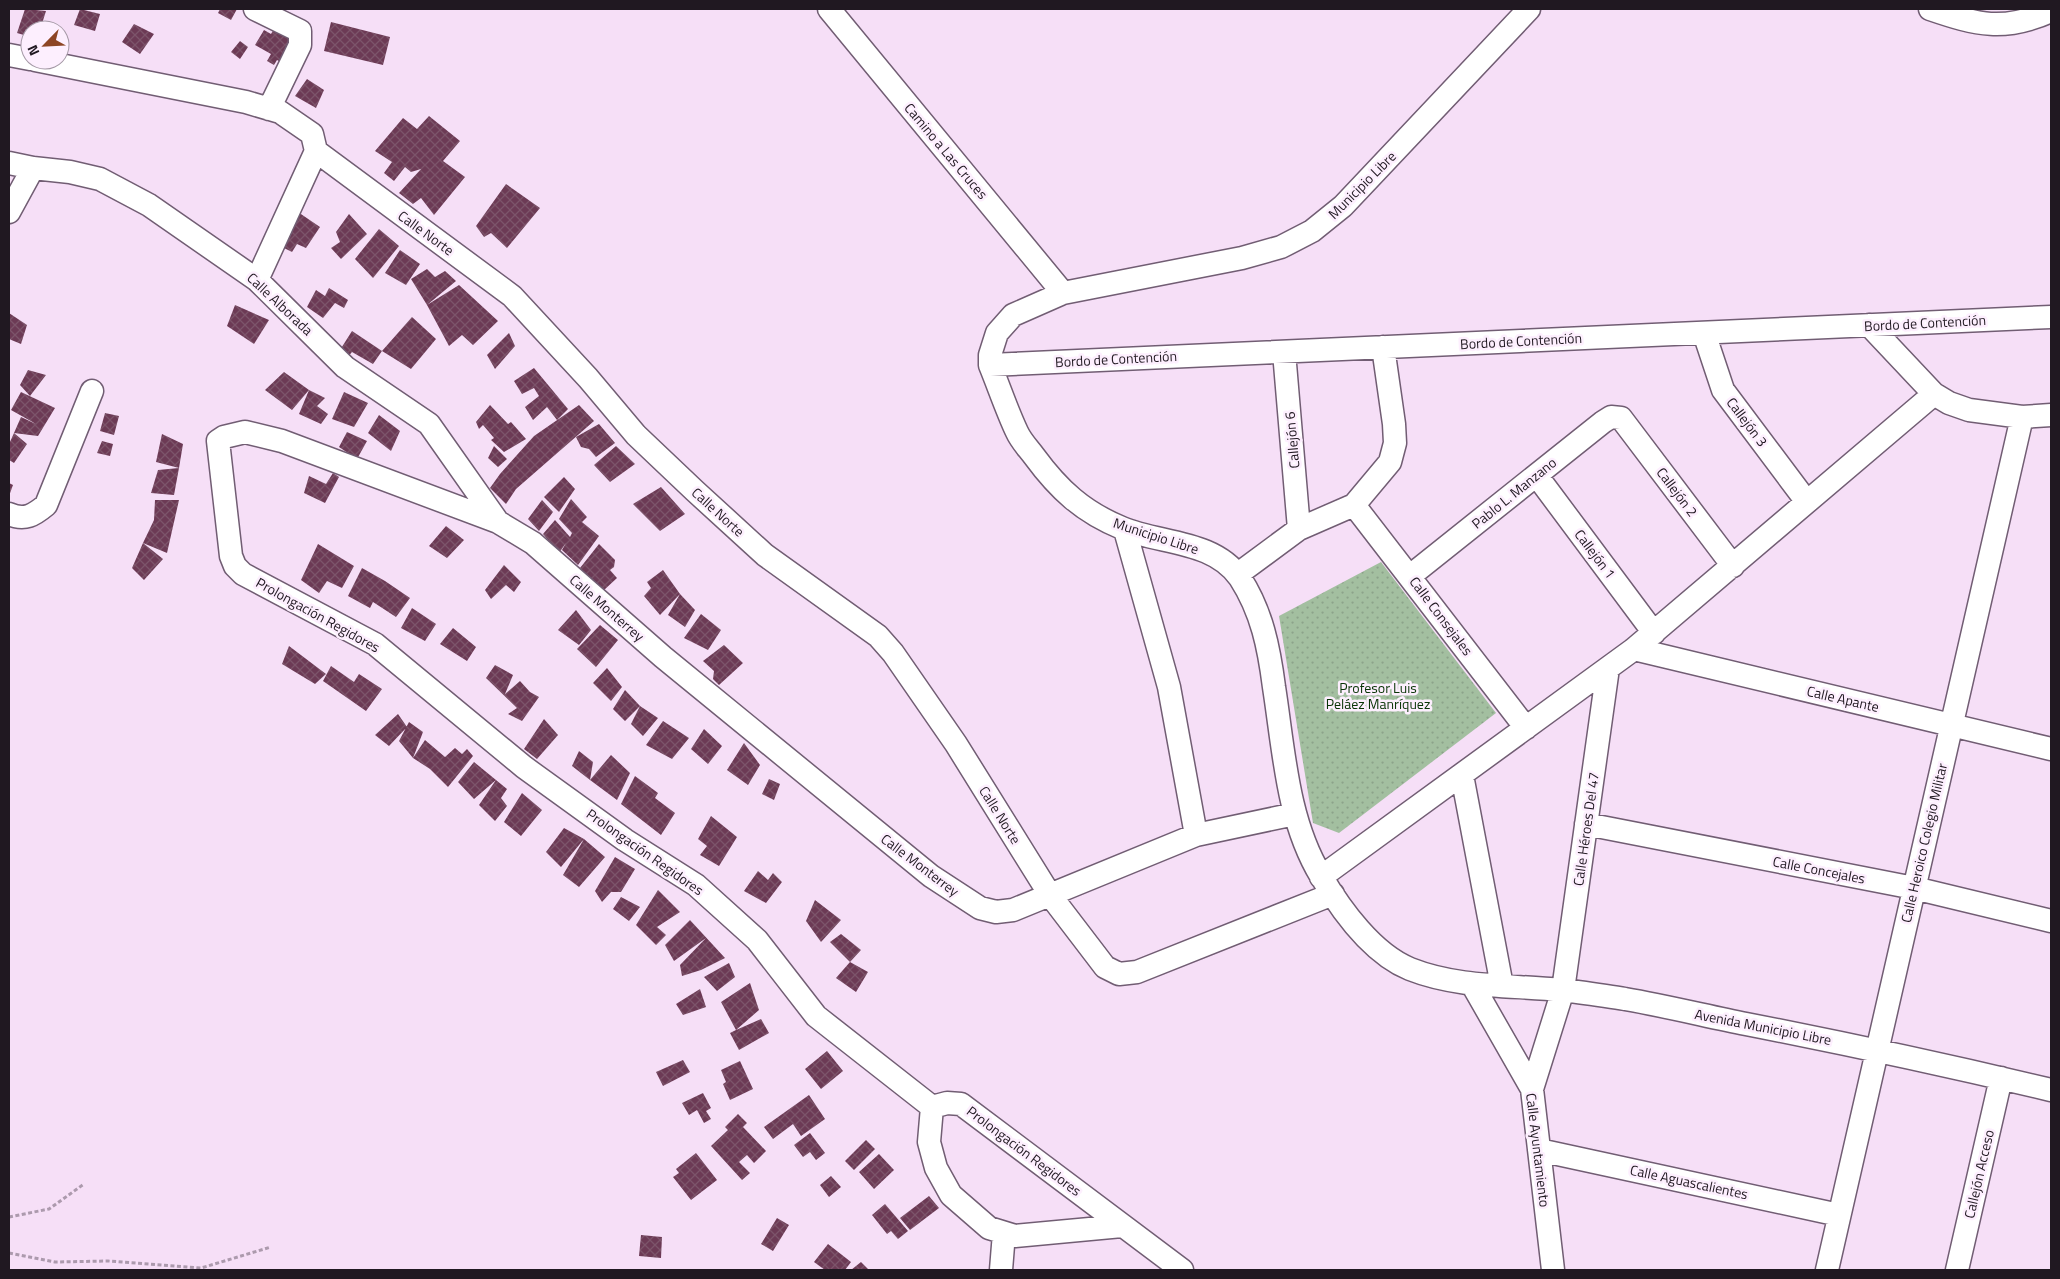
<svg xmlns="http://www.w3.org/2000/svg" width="2060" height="1279" font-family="'Titillium Web',sans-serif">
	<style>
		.park { fill: url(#park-dots) }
		.building { fill: url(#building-cross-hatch) }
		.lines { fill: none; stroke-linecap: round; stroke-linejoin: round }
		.minor-casing { stroke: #715d73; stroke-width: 25 }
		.path { stroke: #ac9aad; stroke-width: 3; stroke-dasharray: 4 2.5; stroke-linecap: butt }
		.minor { stroke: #fff; stroke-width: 22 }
		.labels { text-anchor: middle; stroke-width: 5; stroke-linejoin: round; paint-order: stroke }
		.street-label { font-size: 14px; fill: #201821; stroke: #fdeffe }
		.park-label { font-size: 14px; fill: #083405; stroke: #fdeffe }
	</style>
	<defs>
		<pattern id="park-dots" width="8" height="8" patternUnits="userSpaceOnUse" patternTransform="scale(1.25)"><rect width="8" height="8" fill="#a3bfa0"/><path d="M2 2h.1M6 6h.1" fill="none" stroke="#8ca38a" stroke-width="1.8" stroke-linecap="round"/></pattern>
		<pattern id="building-cross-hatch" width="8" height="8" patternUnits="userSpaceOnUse" patternTransform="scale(1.25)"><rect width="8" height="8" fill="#6c3a55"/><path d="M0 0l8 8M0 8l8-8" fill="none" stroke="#7c546a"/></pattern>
	</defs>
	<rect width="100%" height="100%" fill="#f6dff7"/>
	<path class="park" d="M1381,562L1496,713L1339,833L1313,823L1279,616Z"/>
	<path class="building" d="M25,9L46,11L40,30L26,29L24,35L17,33Z
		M80,9L100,14L95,31L74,25Z
		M220,9H237L231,20L218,13Z
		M331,22L390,37L383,65L324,51Z
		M134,24L154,34L140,54L122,42Z
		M275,27L298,41L284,64L277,60L274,65L267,61L271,54L255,45L264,30L271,34Z
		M240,41L248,47L240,59L231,52Z
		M307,79L324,90L316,108L295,96Z
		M429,116L460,141L443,161L465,177L434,215L421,198L413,204L399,193L421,169L411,172L405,167L394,181L384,173L392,162L375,151L403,118L417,129Z
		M506,184L540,208L507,248L491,233L484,237L476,226Z
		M295,210L320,227L306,248L297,244L292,252L280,246Z
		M349,214L367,234L341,259L331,248L340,242L336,232Z
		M379,229L399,246L373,278L355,259Z
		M400,250L420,264L406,285L385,273Z
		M427,269L435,277L445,271L456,281L427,305L459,285L498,321L473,345L462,335L449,346L427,305L411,279Z
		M329,288L348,300L344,308L335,303L323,318L307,307L316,290L325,296Z
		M235,305L269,320L254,344L227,326Z
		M9,313L27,325L21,344L9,339Z
		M412,317L436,339L411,369L382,351L373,364L352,352L346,359L340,350L352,331L382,351Z
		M509,333L515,346L495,369L487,355Z
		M534,368L568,409L557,420L547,407L533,420L525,407L539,396L534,388L522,394L514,381Z
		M28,370L46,375L30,396L20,385Z
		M284,372L309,390L325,398L317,406L328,414L321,424L299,414L309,390L292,410L265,390Z
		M21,392L55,408L38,436L14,433L21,417L36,424L11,410Z
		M344,392L368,403L354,427L332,419Z
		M490,405L508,424L511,422L526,439L504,452L491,440L494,438L483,425L479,429L476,422Z
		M579,405L594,421L516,489L506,504L490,488L500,474L534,436Z
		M105,413L119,416L114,435L100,431Z
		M379,415L400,431L391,451L368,433Z
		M599,424L615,443L596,457L589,449L581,447L576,437Z
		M347,432L367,441L357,459L339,447Z
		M14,433L27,444L14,463L9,460V444Z
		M162,434L183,444L179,468L156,462Z
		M102,441L113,444L110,456L97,453Z
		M494,446L507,459L498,467L488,458Z
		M616,446L635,464L610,482L594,465Z
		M179,468L174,495L151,493L158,470Z
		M333,473L339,477L325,503L304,493L309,476L326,484Z
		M564,477L575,489L559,512L544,497Z
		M9,483L13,485L9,496Z
		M661,487L685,514L660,531L633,504Z
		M571,499L587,517L582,522L599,536L578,565L562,550L566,543L559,553L543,534L555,520L570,537L572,533L559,519Z
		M155,500H179L167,553L143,543L154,520Z
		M542,500L553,512L539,531L528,519Z
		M446,526L464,540L447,558L429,546Z
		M143,543L163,559L144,580L132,568Z
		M318,544L354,566L342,588L327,581L319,593L301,580Z
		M599,544L615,560L614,567L610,570L617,578L603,591L580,568Z
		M504,565L521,582L514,592L506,585L491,599L485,590Z
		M362,568L385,581L410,598L396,617L373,602L370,608L348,596Z
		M663,570L680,594L660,615L644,596L651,588L647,582Z
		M680,594L695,610L685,627L668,615Z
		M412,608L436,624L425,641L401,628Z
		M576,610L591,630L579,645L558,630Z
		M701,614L721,630L708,650L684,638Z
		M600,625L618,640L596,667L577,649Z
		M453,628L476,647L467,661L440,644Z
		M724,645L743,663L719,685L713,679L714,671L703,661Z
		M289,646L326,674L315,684L282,664Z
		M495,665L513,675L505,694L520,681L530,692L539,697L522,721L508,714L517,708L486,678Z
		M331,666L354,682L359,674L382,689L366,711L323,681Z
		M607,668L622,687L611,701L593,683Z
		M625,690L640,706L625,721L613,709Z
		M640,706L658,718L643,736L631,724Z
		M398,714L407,727L389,746L375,735Z
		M544,719L558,735L537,759L524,749Z
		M663,721L689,738L672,759L646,745Z
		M409,722L423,732L413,758L399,741Z
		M704,729L722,746L708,764L691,749Z
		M425,740L445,757L455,748L462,754L467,749L473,756L448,787L430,769L413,758Z
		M744,743L760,765L748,785L727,770Z
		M579,751L593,762L590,780L611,755L630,773L617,800L590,780L572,766Z
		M474,762L507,789L501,798L507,806L495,821L479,805L496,780L474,799L458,782Z
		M635,776L658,793L655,798L675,813L661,835L621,804Z
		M769,779L780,784L774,800L762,794Z
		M522,793L542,810L521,836L504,822Z
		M711,816L737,837L719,866L700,855L707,846L698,839Z
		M564,828L584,839L561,867L546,852Z
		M584,839L605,857L579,887L563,875Z
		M615,857L635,869L621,892H611L602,902L595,891Z
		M758,871L768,880L773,873L782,882L766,903L744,891Z
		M658,890L680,912L657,927L666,935L656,945L636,925Z
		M621,897L640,907L629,921L613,909Z
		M815,900L841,920L821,942L806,921Z
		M690,920L725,958L701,970L682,976L680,965L706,938L674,961L665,945Z
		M841,934L861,950L850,962L830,942Z
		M850,962L868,972L856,992L836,978Z
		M729,963L735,977L717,991L704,977Z
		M750,983L759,1010L736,1030L761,1019L769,1033L739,1050L730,1033L736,1030L721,1002Z
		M700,989L706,1007L683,1015L676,1004Z
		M827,1051L843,1071L821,1089L805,1069Z
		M683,1060L690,1072L663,1086L656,1072Z
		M740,1061L753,1089L730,1100L723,1084L726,1082L721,1070Z
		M703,1093L711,1108L706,1111L711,1119L704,1123L697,1110L689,1115L682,1103Z
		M809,1095L825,1119L801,1136L793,1124L773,1139L764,1127Z
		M738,1114L747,1123L743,1127L766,1151L754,1163L747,1155L739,1162L750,1173L742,1180L711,1146L728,1130L725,1127Z
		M810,1133L825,1153L816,1160L810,1152L803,1157L794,1145Z
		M866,1140L875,1149L854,1170L845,1161Z
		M696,1153L717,1180L691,1200L673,1177L679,1173L676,1169Z
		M879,1154L894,1170L874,1189L859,1172Z
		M831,1176L841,1187L829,1197L820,1185Z
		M929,1196L939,1208L910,1230L900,1218Z
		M885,1204L908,1231L898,1239L891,1231L887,1234L872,1215Z
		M777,1218L789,1225L773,1251L761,1244Z
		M641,1235L662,1237L661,1258L639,1256Z
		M828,1244L851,1262L845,1270H825L814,1262Z
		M861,1262L869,1270H851Z"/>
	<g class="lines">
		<defs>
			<path id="minor" d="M255,9L300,31V45L269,109
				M829,9L1063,293
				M1529,9L1343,206L1312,231L1281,247L1242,258L1063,293L1013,315L997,333L990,355V365C999,387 1007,411 1017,432C1021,441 1028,448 1034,456C1059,490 1083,512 1122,528C1160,544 1214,540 1240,578C1262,612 1269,648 1274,687C1284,751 1287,820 1321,876C1341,910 1373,954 1410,969C1458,988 1510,985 1561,990C1582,992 1604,996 1625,999C1666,1006 1706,1016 1746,1024C1848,1044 1950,1066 2051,1090
				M1930,9C1977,25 2004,32 2051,11
				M9,55L30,59
				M35,60L246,102L280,112L312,134L316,151L512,296L588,378L636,435L695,491L765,555L878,636L893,653L956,744L1050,895L1105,967L1119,974L1137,972L1333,894
				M9,163L33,168L70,172L100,179L149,205L257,280L345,367L429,424L498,522
				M9,212L33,168
				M257,280L316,151
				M1869,325L1934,394L1949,403L1969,410L2022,417L2051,415
				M1704,333L1723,390L1807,502
				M1284,352L1299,529
				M990,365L2051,317
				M1537,476L1654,633
				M1354,505L1526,728
				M9,514C25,521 34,515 46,505L92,391
				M1125,530L1169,687L1196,835
				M1238,574L1299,529L1354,505L1390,462L1395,443L1394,424L1383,347
				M1410,576L1603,422L1611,417L1621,418L1733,566
				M1634,649L2051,749
				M1462,775L1502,986
				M1586,824L1914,888L2051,921
				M1321,877L1634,649L1934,394
				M1472,984L1532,1089L1553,1270
				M1532,1089L1563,990L1608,668
				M932,1107L929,1142L936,1168L951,1195L989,1228L1015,1236L1122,1226
				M1539,1150L1839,1215
				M1001,1270L1004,1233
				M1182,1270L961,1104L947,1103L932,1107L816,1016L757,940L696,885L625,840L524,767L375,644L243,574L235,566L231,556L218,441L224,437L245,432L282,441L498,522L533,543L663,657L931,876L980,908L996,912L1013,910L1196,835L1295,814
				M1827,1270L2022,417
				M1957,1270L2001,1078"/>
		</defs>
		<use href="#minor" class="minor-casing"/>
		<path class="path" d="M9,1217L49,1209L84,1184
			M9,1253L55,1262L108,1261L201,1268L271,1247"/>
		<use href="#minor" class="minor"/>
	</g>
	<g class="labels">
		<g class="street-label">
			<text transform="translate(946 151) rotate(50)" y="5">Camino a Las Cruces</text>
			<text transform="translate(1362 185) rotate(-45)" y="5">Municipio Libre</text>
			<text transform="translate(426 233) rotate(36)" y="5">Calle Norte</text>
			<text transform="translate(280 304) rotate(43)" y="5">Calle Alborada</text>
			<text transform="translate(1925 323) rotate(-3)" y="5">Bordo de Contención</text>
			<text transform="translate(1521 341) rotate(-3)" y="5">Bordo de Contención</text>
			<text transform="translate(1116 359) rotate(-3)" y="5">Bordo de Contención</text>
			<text transform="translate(1747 422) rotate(53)" y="5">Callejón 3</text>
			<text transform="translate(1292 440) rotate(-95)" y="5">Callejón 6</text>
			<text transform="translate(1677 492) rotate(53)" y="5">Callejón 2</text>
			<text transform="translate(1514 493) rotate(-39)" y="5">Pablo L. Manzano</text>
			<text transform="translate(718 512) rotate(42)" y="5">Calle Norte</text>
			<text transform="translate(1156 536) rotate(18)" y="5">Municipio Libre</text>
			<text transform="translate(1595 554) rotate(53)" y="5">Callejón 1</text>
			<text transform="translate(607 608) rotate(41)" y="5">Calle Monterrey</text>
			<text transform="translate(318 615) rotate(29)" y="5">Prolongación Regidores</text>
			<text transform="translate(1441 616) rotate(53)" y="5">Calle Consejales</text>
			<text transform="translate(1843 699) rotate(13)" y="5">Calle Apante</text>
			<text transform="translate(1000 815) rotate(58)" y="5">Calle Norte</text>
			<text transform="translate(1586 829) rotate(-82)" y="5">Calle Héroes Del 47</text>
			<text transform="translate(1924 843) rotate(-77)" y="5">Calle Heroico Colegio Militar</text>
			<text transform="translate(645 852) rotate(35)" y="5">Prolongación Regidores</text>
			<text transform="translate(920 865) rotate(37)" y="5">Calle Monterrey</text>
			<text transform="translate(1819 870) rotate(11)" y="5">Calle Concejales</text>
			<text transform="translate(1763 1027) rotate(11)" y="5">Avenida Municipio Libre</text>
			<text transform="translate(1538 1150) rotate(83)" y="5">Calle Ayuntamiento</text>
			<text transform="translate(1024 1151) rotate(37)" y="5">Prolongación Regidores</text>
			<text transform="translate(1979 1174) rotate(-77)" y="5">Callejón Acceso</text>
			<text transform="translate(1689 1182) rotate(12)" y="5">Calle Aguascalientes</text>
		</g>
		<g class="park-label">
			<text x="1378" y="693">Profesor Luis<tspan x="1378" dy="16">Peláez Manríquez</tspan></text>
		</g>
	</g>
	<rect width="2060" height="1279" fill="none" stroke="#201821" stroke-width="20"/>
	<g transform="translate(45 45) rotate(246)"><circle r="24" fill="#fdeffe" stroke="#a599a6"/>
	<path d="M0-4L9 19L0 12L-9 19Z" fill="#8d4524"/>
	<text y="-8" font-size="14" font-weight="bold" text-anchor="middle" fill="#201821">N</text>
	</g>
</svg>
